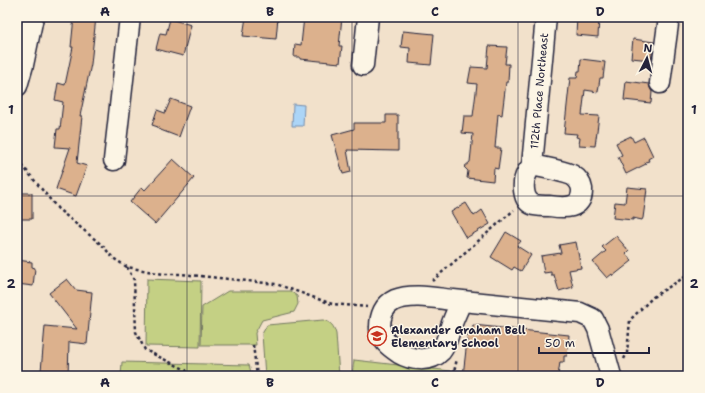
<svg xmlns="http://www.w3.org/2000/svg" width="705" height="393" font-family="'Shantell Sans',sans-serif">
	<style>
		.green { fill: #c4d084; stroke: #737960 }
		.water { fill: #acd5f7; stroke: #758dac }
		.building { fill: #dcb18d; stroke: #22223b }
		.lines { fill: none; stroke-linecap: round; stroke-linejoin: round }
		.minor-casing { stroke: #22223b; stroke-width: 23 }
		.path { stroke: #22223b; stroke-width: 2.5; stroke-dasharray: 3 3; stroke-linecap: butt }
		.minor { stroke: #fcf5e5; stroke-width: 20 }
		.grid { fill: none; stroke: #22223b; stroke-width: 1; stroke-opacity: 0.55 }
		.labels { text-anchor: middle; stroke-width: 3; stroke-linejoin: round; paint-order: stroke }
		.street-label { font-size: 11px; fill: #22223b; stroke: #fcf5e5 }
		.poi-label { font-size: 11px; font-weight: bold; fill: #22223b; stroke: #fcf5e5; text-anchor: start }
		.neatline { fill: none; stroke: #22223b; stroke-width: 1.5 }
		.grid-label { font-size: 13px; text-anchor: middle; font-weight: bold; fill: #22223b }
	</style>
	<rect width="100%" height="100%" fill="#f2e1cb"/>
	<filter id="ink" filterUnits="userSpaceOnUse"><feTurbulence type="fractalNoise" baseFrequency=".025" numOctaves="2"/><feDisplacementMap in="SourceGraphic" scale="8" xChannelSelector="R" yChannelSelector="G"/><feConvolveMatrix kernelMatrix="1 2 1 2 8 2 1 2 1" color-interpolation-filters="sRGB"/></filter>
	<g filter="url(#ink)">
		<path class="green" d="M147,279L201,281L200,347L146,346Z
			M228,291H290L297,296L298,304L294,312L262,320L255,333L256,345H201L202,307Z
			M323,320C331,322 334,326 336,334L339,376H265L262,334L267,325Z
			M354,360L451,371L450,376H352Z
			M122,362L249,365L252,376H121Z"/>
		<path class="water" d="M293,104L304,105L303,126H292Z"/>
		<path class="building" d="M74,17H96L91,64L80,116H82L77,163L87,166L76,196L56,189L70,148L55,147L57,129H60L63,102L55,100L58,83L65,85L73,47H71Z
			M246,17H278L276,39L243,36Z
			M304,17H342L339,46H342L340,63L300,59V57H294L295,44L301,45Z
			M577,17H599L598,37L576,35Z
			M170,19L191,25L183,56L156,49L160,33L166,34Z
			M403,31L434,34L431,65L409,63L410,48L401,47Z
			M633,39L654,42L651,60L631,58Z
			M489,46L507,47L505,64H509L508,82H506L502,115L498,114L495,148H501L498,169L494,168L493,181L467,178L468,171L464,167L470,162L473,134L462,133L464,116H473L477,84L468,83L471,67L487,68Z
			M581,59L605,62L603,78H600L598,92L585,90L582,115L599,116L595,146L579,145L580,138L576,137L577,134L564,133L570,78H577L578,71H580Z
			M626,81L649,84L650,88L652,92L651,103L624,100Z
			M171,99L190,106L179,137L158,129V127L152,125L157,110L165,113Z
			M386,115H398V151L347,150L351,172L343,174L332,135L354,129V123H386Z
			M631,136L634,142L644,137L653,156L648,159L649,161L645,162L646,164L626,174L618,157L622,155L616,143Z
			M173,159L194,178L155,224L130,202L142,187L145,190Z
			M627,187L647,189L643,218L642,220L633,218V220L613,218L615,202L625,203Z
			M17,193H32V219H17Z
			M466,203L474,216L482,210L490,224L466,238L451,212Z
			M506,232L521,241L517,246L531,255L521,271L514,267L512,270L491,257Z
			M616,236L629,251L626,254L632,261L613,276L612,274L607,278L593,262L606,251L602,247Z
			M576,242L581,268L569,270L573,287L559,291L554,275H551V272L544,273L541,256L561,253L559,245Z
			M17,260L32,262V267L35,268L33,286L17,284Z
			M67,279L76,290L92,292L87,344L69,342L68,376H48V371H41L45,326L77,329L49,293Z
			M473,325L569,335L567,356H564V362H560L558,376H463L468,332L472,333Z"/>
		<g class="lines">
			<defs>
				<path id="minor" d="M363,65L368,17
					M660,83L669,17
					M17,86L23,65L33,17
					M114,160L130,17
					M532,165C545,168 560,170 572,175C577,178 581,183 582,189C583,210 563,208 550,206C545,206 539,206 534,205C522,201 522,182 527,173C528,170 531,168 532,165L546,17
					M461,301C458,310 453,319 450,329C448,336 446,345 441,351C430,363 411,360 399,353C390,347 379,339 380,327C380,316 384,305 395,300C412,293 435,298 453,300C495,304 537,309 580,313L593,319L598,329L611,376"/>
			</defs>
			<use href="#minor" class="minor-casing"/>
			<path class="path" d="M17,162L21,164L58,209L103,246L113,258L127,267L163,274H181L276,284L332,304L367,307
				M127,267L134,280L136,332L145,350L186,370L188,376
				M432,281L514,210
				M253,345L257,376
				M624,359L627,353L630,320L653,297L688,275
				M453,376L457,359"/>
			<use href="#minor" class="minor"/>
		</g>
	</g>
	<path class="grid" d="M187,17V376M352,17V376M518,17V376M17,196H688"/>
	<defs>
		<symbol id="school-ring" viewBox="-11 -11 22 22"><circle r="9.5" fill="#fcf5e5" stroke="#c8321e" stroke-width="1.5"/><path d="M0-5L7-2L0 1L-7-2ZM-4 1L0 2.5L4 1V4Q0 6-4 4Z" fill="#c8321e"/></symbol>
	</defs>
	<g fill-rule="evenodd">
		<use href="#school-ring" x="366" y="325" width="22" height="22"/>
	</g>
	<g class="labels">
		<g class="street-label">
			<text transform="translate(539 91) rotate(-85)" y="4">112th Place Northeast</text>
		</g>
		<g class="poi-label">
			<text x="391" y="334">Alexander Graham Bell<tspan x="391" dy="13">Elementary School</tspan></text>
		</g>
	</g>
	<rect width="705" height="393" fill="none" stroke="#fcf5e5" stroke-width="44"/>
	<g transform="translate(647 58) rotate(6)" stroke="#fcf5e5" stroke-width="3" paint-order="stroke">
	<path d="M0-3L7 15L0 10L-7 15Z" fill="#22223b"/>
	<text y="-6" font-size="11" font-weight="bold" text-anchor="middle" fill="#22223b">N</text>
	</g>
	<path d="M539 347v6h110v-6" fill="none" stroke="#22223b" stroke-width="2"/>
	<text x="545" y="347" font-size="12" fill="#22223b" stroke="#fcf5e5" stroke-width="3" paint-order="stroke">50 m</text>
	<rect x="22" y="22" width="661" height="349" class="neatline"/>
	<g class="grid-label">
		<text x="105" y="16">A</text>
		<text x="270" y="16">B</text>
		<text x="435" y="16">C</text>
		<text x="600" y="16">D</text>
		<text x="11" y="114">1</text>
		<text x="694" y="114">1</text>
		<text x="11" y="288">2</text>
		<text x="694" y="288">2</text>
		<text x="105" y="387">A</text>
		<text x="270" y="387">B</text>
		<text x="435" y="387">C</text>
		<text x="600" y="387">D</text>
	</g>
</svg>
